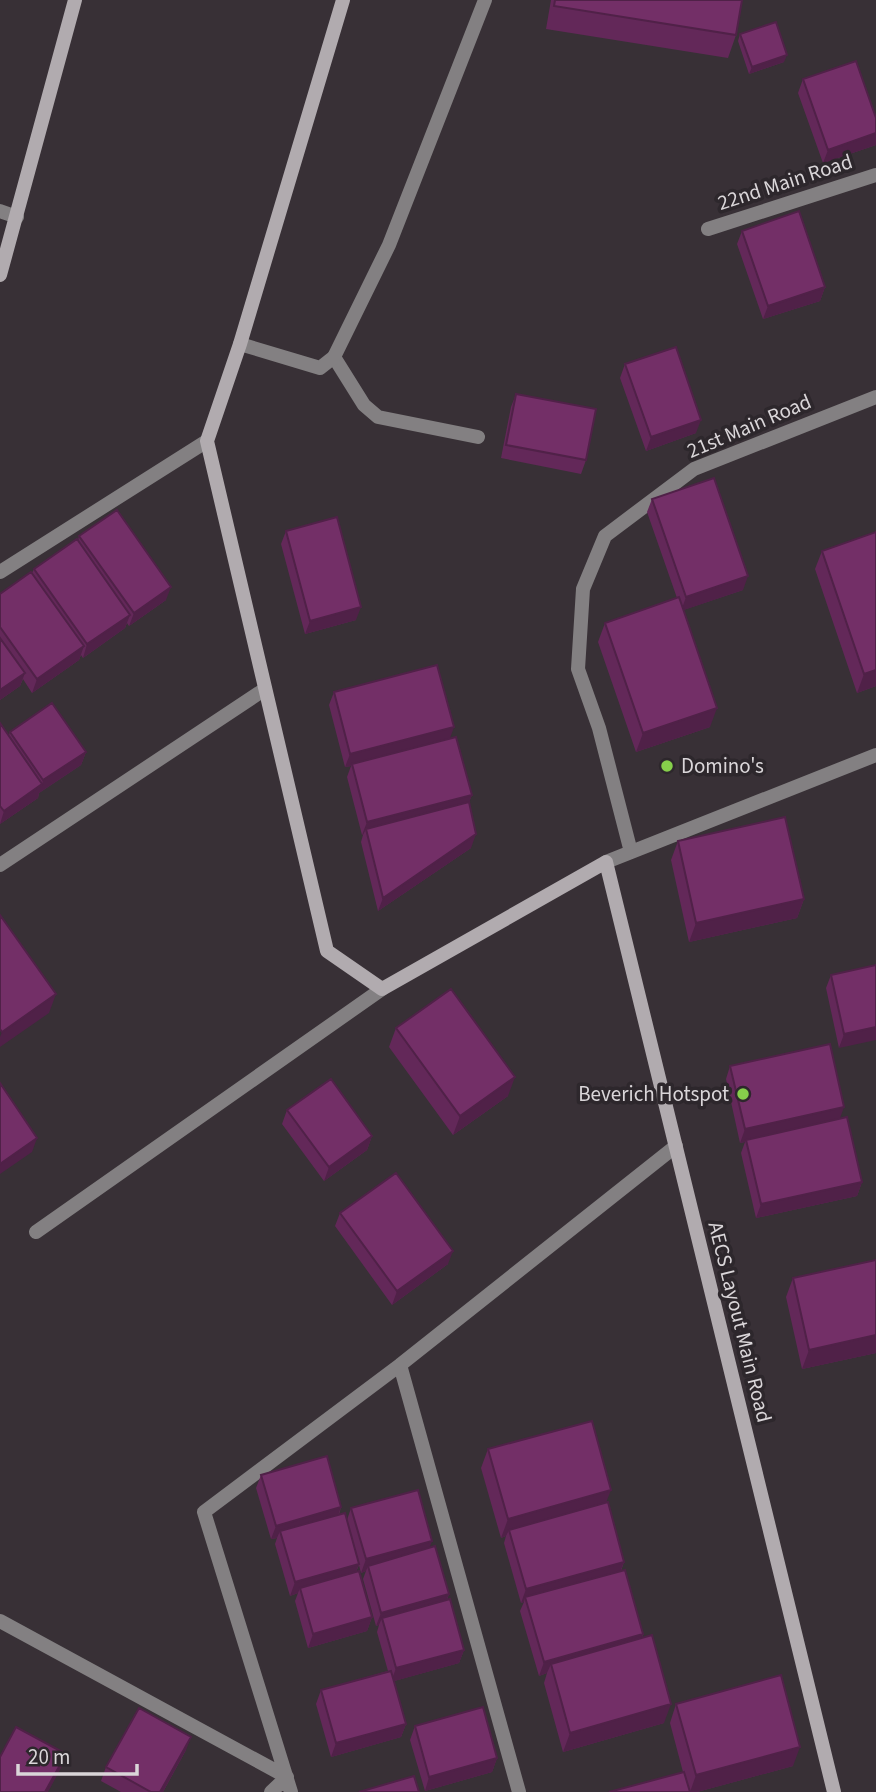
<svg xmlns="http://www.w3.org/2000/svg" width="876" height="1792" font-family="'Source Sans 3',sans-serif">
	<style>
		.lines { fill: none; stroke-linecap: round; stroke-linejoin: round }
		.lane { stroke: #838082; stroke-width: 14 }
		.street { stroke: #838082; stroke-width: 14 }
		.secondary { stroke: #b1abaf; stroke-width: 14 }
		.wall { fill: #632859 }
		.shaded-wall { fill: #502148 }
		.building { fill: #732f67; stroke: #502148; stroke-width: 2 }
		.poi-dot { fill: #86cf4b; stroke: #2d272c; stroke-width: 2.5 }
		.labels { text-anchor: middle; stroke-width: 7; stroke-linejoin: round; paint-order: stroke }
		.street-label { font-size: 21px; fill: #dad6d9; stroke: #2d272c }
		.poi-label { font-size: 21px; fill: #dad6d9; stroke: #2d272c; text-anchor: start }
	</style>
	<rect width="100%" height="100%" fill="#383036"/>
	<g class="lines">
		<path class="lane" d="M334,357L364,405L378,417L478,437"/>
		<path class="street" d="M0,211L17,217
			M708,229L876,175
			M240,344L320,368L334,357L389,245L485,0
			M0,572L207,441
			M631,852L599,728L578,669L583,589L605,536L694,469L876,397
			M606,862L876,755
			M0,865L265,689
			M36,1232L382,989
			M400,1365L519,1792
			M0,1621L287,1777L271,1792
			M291,1792L204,1512L400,1365L676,1146"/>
		<path class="secondary" d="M343,0L240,344L207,441L327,951L382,989L606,862L834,1792
			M0,275L75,0"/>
	</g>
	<path class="wall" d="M551,0H742L736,35L728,58L546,29Z
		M740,34L784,62L749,74L738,41Z
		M803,79L876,145L823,163L798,93Z
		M742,231L825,287L820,301L763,319L737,244Z
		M625,364L696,433L646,451L620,378Z
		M516,394L586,460L581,474L501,458L511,407Z
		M652,499L743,590L683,610L710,727L636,752L598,642L605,623L677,598L647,512Z
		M286,531L356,620L305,634L281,544Z
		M876,532V686L857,693L815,569L822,551Z
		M79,536L166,600L129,626L127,623L125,628L83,658L81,655L79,660L32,693L23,679L20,686L0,700V594L32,573L34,569L78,541Z
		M334,692L450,739L472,795L469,802L471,848L378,911L361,842L363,835H362L347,777L351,766L345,767L329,705Z
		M0,723L9,735L10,732L86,752L81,765L39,793L38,798L0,824Z
		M678,841L804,899L797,918L689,942L671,860Z
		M876,965L839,1048L826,988L831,975Z
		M396,1028L508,1096L453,1135L389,1047Z
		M730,1066L840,1119L862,1182L857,1196L756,1218L741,1153L745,1142L740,1143L726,1079Z
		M287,1110L372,1136L367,1150L324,1181L282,1124Z
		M340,1213L448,1264L392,1305L335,1226Z
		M876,1260V1353L802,1369L786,1297L793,1278Z
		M488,1449L607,1502L624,1562L621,1571L643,1634L642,1638L664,1723L563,1752L544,1683L547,1673L539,1676L520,1611L524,1602L521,1603L504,1543L506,1536L501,1538L481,1468Z
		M261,1475L341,1507L339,1515L347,1520L351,1508L430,1548L449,1594L447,1600L464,1650L459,1663L394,1681L406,1724L401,1737L331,1757L316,1704L321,1690L388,1671L377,1632L379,1625L376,1626L363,1579L366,1571L361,1573L359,1565L356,1572L372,1617L367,1631L308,1648L295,1601L298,1593L290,1596L275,1544L277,1538L271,1539L256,1488Z
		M676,1704L793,1766L697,1792H609L683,1772L670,1723Z
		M415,1726L497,1758L492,1772L425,1791L410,1740Z
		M186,1750L163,1792H121L101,1781L106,1767Z"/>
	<path class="shaded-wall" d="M787,55L784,62L749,74L752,67Z
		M876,133V145L823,163L828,150Z
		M825,287L820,301L763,319L768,306Z
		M701,420L696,433L646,451L651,437Z
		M748,576L743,590L681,611L686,597Z
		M171,587L166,600L129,626L134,613Z
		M361,607L356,620L305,634L310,621Z
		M130,615L125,628L83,658L87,644Z
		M84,646L79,660L32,693L37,679Z
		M876,670V686L857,693L864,674Z
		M25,673L20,686L0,700V690Z
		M717,708L710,727L636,752L643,733Z
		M454,727L449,741L352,764L351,766L345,767L350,754Z
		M86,752L81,765L39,793L38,798L0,824L4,811L42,785L43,780Z
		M472,795L467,808L366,829L363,835H362L367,822Z
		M476,834L471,848L378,911L383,898Z
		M804,899L797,918L689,942L696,923Z
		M56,994L49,1013L0,1047V1037L2,1032Z
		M876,1027V1040L839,1048L844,1034Z
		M515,1077L508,1096L453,1135L460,1116Z
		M844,1107L839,1121L746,1140L745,1142L740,1143L745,1129Z
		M372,1136L367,1150L324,1181L329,1167Z
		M37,1138L32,1152L0,1174V1164Z
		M862,1182L857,1196L756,1218L761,1204Z
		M453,1251L448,1264L392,1305L397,1291Z
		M876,1335V1353L802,1369L809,1350Z
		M611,1490L604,1508L509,1530L506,1536L501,1538L508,1519Z
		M341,1507L336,1521L280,1531L277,1538L271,1539L276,1526Z
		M432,1541L427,1554L368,1566L366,1571L361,1573L366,1559Z
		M624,1562L619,1575L525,1597L524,1602L521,1603L526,1589Z
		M359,1564L354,1577L300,1588L298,1593L290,1596L295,1582Z
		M449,1594L444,1607L382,1618L379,1625L376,1626L381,1613Z
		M372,1617L367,1631L308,1648L313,1634Z
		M643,1634L638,1648L551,1664L547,1673L539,1676L544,1662Z
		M464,1650L459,1663L391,1682L396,1668Z
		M671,1704L664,1723L563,1752L570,1733Z
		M406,1724L401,1737L331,1757L336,1743Z
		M191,1737L186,1750L163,1792H160Z
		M800,1747L793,1766L697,1792H690L696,1775Z
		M66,1754L61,1768L48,1792H45Z
		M497,1758L492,1772L425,1791L429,1777Z"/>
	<path class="building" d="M555,0H742L736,35L554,6Z
		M776,22L787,55L752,67L740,34Z
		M856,61L876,118V133L828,150L803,79Z
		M799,211L825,287L768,306L742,231Z
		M676,347L701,420L651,437L625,364Z
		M516,394L596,409L586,460L506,445Z
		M714,478L748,576L686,597L652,499Z
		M117,510L171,587L134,613L79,536Z
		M337,517L361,607L310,621L286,531Z
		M876,532V670L864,674L822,551Z
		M77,539L130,615L87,644L34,569Z
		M31,572L84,646L37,679L0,627V594Z
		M679,597L717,708L643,733L605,623Z
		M0,638L25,673L0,690Z
		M437,665L454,727L350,754L334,692Z
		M52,703L86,752L43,780L10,732Z
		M0,723L42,784L4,811L0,806Z
		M456,737L472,795L367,822L352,764Z
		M469,802L476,834L383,898L366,829Z
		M785,817L804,899L696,923L678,841Z
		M0,915L56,994L2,1032L0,1029Z
		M876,965V1027L844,1034L831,975Z
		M451,989L515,1077L460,1116L396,1028Z
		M830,1044L844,1107L745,1129L730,1066Z
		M331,1079L372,1136L329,1167L287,1110Z
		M0,1083L37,1138L0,1164Z
		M847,1117L862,1182L761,1204L746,1140Z
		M396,1173L453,1251L397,1291L340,1213Z
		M876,1260V1335L809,1350L793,1278Z
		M592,1421L611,1490L508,1519L488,1449Z
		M327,1456L341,1507L276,1526L261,1475Z
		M418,1490L432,1541L366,1559L351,1508Z
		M608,1502L624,1562L526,1589L509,1530Z
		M345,1513L359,1564L295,1582L280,1531Z
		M435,1546L449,1594L381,1613L368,1566Z
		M625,1570L643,1634L544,1662L525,1597Z
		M359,1571L372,1617L313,1634L300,1588Z
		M450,1599L464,1650L396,1668L382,1618Z
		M652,1635L671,1704L570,1733L551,1664Z
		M391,1671L406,1724L336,1743L321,1690Z
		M781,1675L800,1747L696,1775L676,1704Z
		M483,1707L497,1758L429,1777L415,1726Z
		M139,1708L191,1737L160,1792H151L106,1767Z
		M16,1727L66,1754L45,1792H0V1757Z
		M684,1772L690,1792H609Z
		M414,1776L419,1792H359Z"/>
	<g class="poi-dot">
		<circle cx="667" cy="766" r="7"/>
		<circle cx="743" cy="1094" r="7"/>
	</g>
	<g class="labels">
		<g class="street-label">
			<text transform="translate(785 182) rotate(-18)" y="7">22nd Main Road</text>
			<text transform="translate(749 426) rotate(-23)" y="7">21st Main Road</text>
			<text transform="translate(740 1322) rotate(76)" y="7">AECS Layout Main Road</text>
		</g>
		<g class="poi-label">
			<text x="681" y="773">Domino's</text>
			<text x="729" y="1101" text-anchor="end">Beverich Hotspot</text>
		</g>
	</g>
	<path d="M18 1764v10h119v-10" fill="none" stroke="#dad6d9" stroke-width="3.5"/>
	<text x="28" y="1764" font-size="21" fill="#dad6d9" stroke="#2d272c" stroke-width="5" paint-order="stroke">20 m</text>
</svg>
